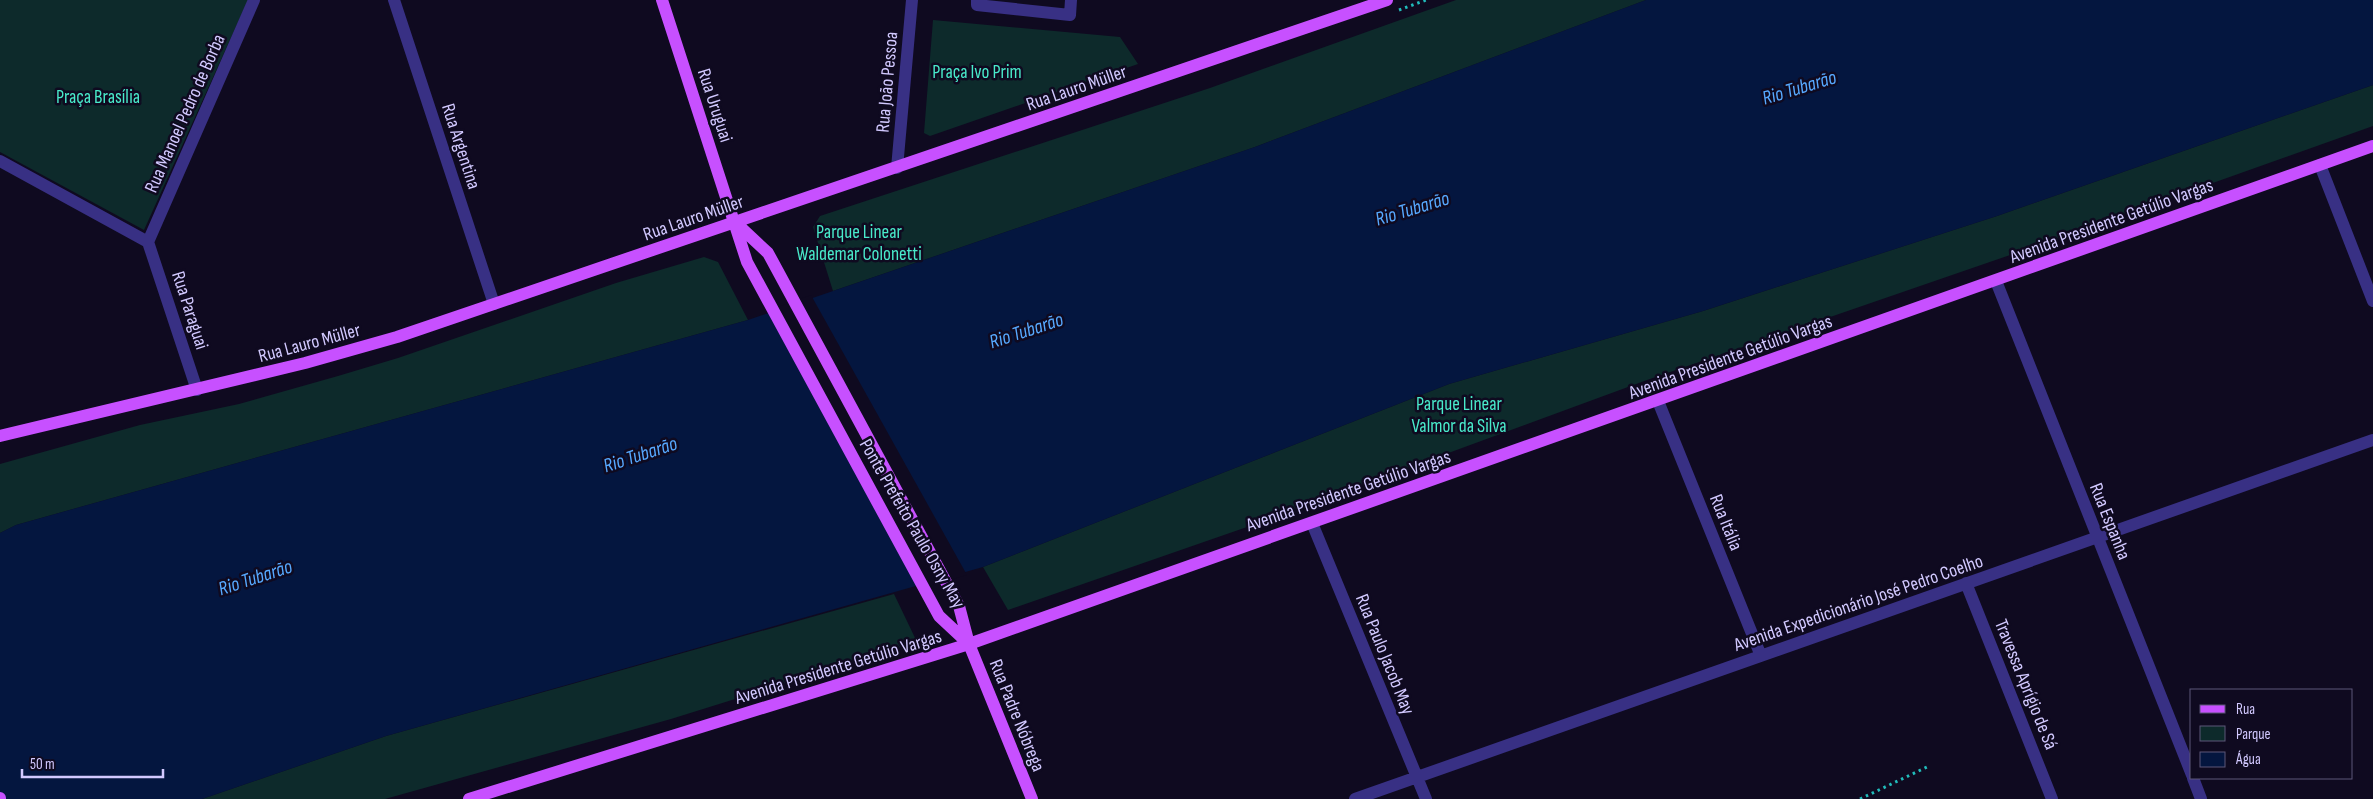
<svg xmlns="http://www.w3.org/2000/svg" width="2373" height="799" font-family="'Sofia Sans Condensed',sans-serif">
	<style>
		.green { fill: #0d2a2b }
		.water { fill: #04163f }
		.pier { fill: #0f0a20 }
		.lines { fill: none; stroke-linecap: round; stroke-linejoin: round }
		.path { stroke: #21bcbb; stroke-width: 3; stroke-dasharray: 2.5 4; stroke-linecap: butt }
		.minor { stroke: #383084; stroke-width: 12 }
		.major { stroke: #c750ff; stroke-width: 12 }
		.labels { text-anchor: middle; stroke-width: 5; stroke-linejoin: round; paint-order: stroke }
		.park-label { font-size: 19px; fill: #49ebcb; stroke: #0f0a20 }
		.street-label { font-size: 19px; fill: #d2c9ff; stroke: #0f0a20 }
		.water-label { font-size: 20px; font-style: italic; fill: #57a9ff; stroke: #0f0a20 }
	</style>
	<rect width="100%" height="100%" fill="#0f0a20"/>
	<path class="green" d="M0,0H248L144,230L0,152Z
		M1456,0H1646L1255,147L833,291L813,227L820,216L1210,88Z
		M933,20L1120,37L1138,64L930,136L924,133Z
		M2373,85V126L2013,254L1647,380L1247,527L1008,610L983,567L1449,384L1703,311L1997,216Z
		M704,257L718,262L748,320L16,525L0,533V464L140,425L239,404L338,376L398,358L616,283Z
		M894,594L917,642L671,719L385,799H202L386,736Z"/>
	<path class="water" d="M1646,0H2373V85L1997,216L1703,311L1449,384L983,567L386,736L202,799H0V533L16,525L748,320L1255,147Z"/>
	<path class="pier" d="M811,295L967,575L918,589L767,311Z"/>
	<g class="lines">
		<path class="path" d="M1399,10L1426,0
			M1860,799L1927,767"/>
		<path class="minor" d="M394,0L494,304
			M977,0V5L1070,15L1071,0
			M0,161L148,242
			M2320,165L2373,301
			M897,168L912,0
			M148,242L254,0
			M148,242L197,390
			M1996,281L2192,775
			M1658,401L1761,656
			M1312,523L1426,799
			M1966,583L2052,799
			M2193,778L2201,799
			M1355,799L2373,440"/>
		<path class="major" d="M662,0L747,262L939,616L969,644
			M737,224L768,253L959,606L969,644L1032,799
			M0,436L305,363L397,337L1387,0
			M0,798V799
			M469,799L969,644L2373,146"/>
	</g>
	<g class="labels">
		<g class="park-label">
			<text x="977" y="78">Praça Ivo Prim</text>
			<text x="98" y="103">Praça Brasília</text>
			<text x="859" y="238">Parque Linear<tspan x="859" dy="22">Waldemar Colonetti</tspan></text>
			<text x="1459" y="410">Parque Linear<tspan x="1459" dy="22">Valmor da Silva</tspan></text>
		</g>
		<g class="street-label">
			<text transform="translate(886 82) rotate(-85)" y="7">Rua João Pessoa</text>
			<text transform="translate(1076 87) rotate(-19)" y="7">Rua Lauro Müller</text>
			<text transform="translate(716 105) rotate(72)" y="7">Rua Uruguai</text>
			<text transform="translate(184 113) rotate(-66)" y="7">Rua Manoel Pedro de Borba</text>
			<text transform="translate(462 146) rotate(72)" y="7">Rua Argentina</text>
			<text transform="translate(693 217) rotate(-19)" y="7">Rua Lauro Müller</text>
			<text transform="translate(2111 220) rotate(-20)" y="7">Avenida Presidente Getúlio Vargas</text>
			<text transform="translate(191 310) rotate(72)" y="7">Rua Paraguai</text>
			<text transform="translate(309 342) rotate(-15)" y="7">Rua Lauro Müller</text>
			<text transform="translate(1730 356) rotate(-20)" y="7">Avenida Presidente Getúlio Vargas</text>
			<text transform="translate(1348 490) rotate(-19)" y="7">Avenida Presidente Getúlio Vargas</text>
			<text transform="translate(2111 521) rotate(68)" y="7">Rua Espanha</text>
			<text transform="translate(1727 522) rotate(68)" y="7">Rua Itália</text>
			<text transform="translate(913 523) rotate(60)" y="7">Ponte Prefeito Paulo Osny May</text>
			<text transform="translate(1858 602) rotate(-19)" y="7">Avenida Expedicionário José Pedro Coelho</text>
			<text transform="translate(1386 654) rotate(68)" y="7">Rua Paulo Jacob May</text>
			<text transform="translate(838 666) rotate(-17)" y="7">Avenida Presidente Getúlio Vargas</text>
			<text transform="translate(2027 684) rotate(68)" y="7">Travessa Aprígio de Sá</text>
			<text transform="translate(1018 715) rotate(68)" y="7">Rua Padre Nóbrega</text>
		</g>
		<g class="water-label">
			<text transform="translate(1799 87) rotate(-17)" y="7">Rio Tubarão</text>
			<text transform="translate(1412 208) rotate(-17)" y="7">Rio Tubarão</text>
			<text transform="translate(1026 330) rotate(-18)" y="7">Rio Tubarão</text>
			<text transform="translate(640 454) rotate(-18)" y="7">Rio Tubarão</text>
			<text transform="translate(255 577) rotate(-18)" y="7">Rio Tubarão</text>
		</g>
	</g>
	<rect x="2190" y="689" width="162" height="90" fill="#0f0a20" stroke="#5d5679"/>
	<rect x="2200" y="705" width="25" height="8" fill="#c750ff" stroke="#5d5679"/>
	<text x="2236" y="714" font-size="15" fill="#d2c9ff">Rua</text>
	<rect x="2200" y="726" width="25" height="15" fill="#0d2a2b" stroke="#5d5679"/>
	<text x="2236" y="739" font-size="15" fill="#d2c9ff">Parque</text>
	<rect x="2200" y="752" width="25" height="15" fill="#04163f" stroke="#5d5679"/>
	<text x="2236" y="764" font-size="15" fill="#d2c9ff">Água</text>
	<path d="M22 769v8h141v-8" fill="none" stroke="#d2c9ff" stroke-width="2.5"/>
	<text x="30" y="769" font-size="15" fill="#d2c9ff" stroke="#0f0a20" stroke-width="4" paint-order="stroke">50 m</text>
</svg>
